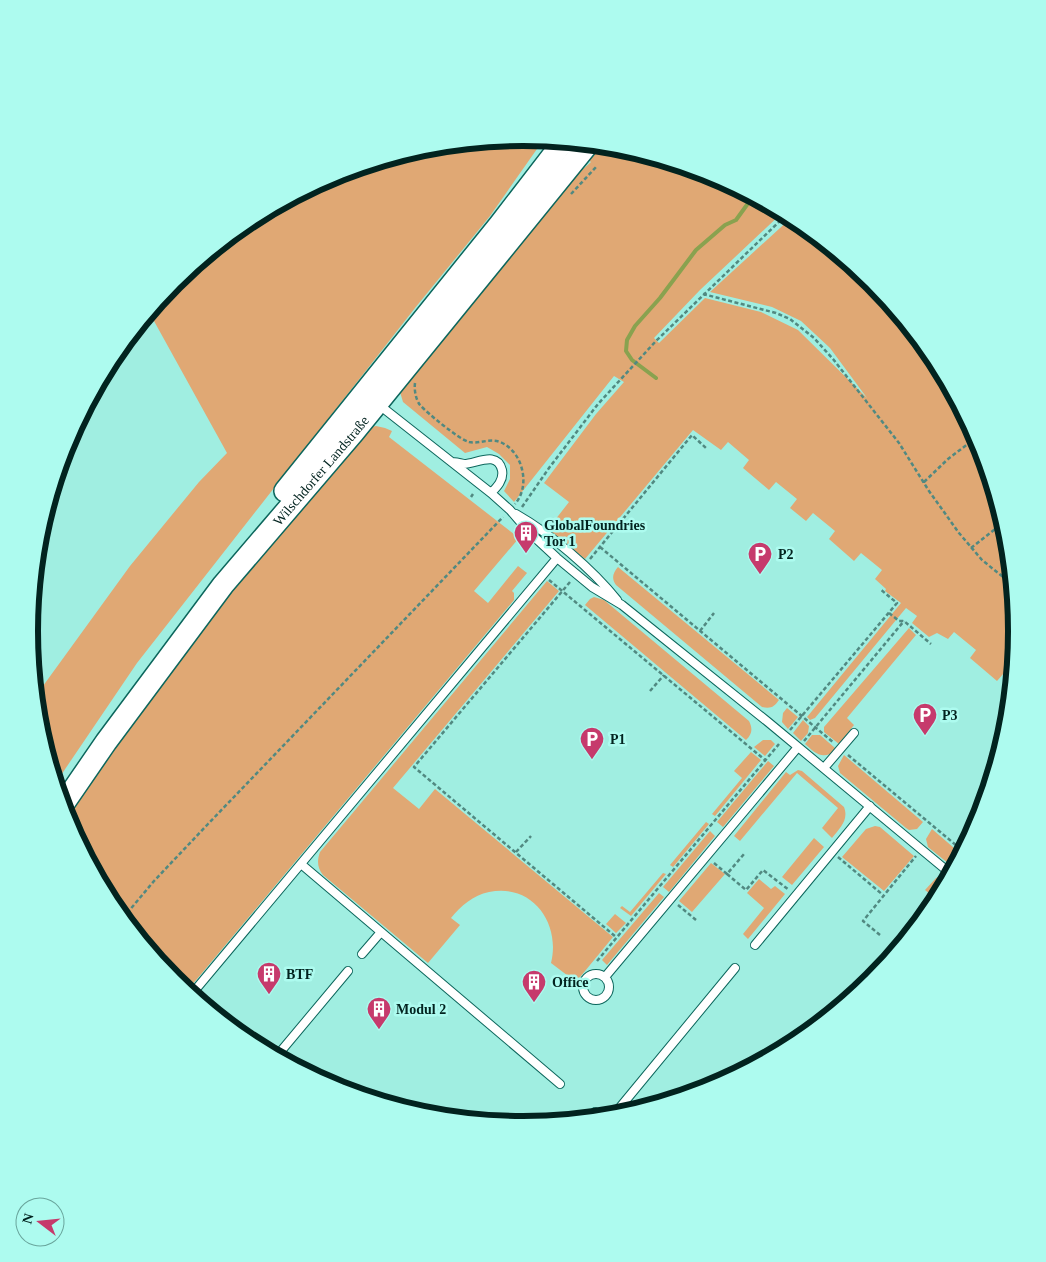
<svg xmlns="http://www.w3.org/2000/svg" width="1046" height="1262" font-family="'Times New Roman',serif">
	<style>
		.green { fill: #e0a874 }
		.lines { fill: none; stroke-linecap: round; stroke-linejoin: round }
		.stream { stroke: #89a24f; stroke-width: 4 }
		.service-casing { stroke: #0c665c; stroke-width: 10 }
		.secondary-casing { stroke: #0c665c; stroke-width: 24 }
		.path { stroke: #518981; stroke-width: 2.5; stroke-dasharray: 4 2.5; stroke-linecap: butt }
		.service { stroke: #fff; stroke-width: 8 }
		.secondary { stroke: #fff; stroke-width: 21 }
		.labels { text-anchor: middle; stroke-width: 5; stroke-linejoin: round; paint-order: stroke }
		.street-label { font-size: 14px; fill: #02231f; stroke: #adfbef }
		.poi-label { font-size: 14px; font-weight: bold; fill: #02231f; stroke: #adfbef; text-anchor: start }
		.rim { fill: none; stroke: #02231f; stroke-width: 6 }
	</style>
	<rect width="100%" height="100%" fill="#a0eee1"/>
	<path class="green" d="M523,137L544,139L490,216L415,308L137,663L55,784L38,727L35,697L130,566L199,482L227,453L149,312L174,281L249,220L334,174L427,146Z
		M565,141L620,146L712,174L783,212L700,290L654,338L659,343L705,298L761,312L798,330L867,398L830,348L801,321L772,307L710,292L792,217L798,220L873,282L934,357L980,442L1008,535L1017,631L1012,680L1004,673L997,681L970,658L976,650L954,632L948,639L937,633L929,637L912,623L917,616L906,608L815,718L810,720L807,717L901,603L885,591L886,589L875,579L882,570L861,553L854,561L829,539L835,531L813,513L806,521L790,508L797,499L776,482L769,490L743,468L749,460L728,442L721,450L693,430L585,559L548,529L569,502L544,483L596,414L624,382L614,376L514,502L504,491L510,479V465L499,454L487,447L465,453L403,402L400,392L573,178L591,162Z
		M376,426L385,428L392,431L389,437L519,538L474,591L488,603L518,566L527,573L512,591L514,593V600L187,991L173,980L112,905L66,820L64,812L216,603L367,428Z
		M618,567L779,700C774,707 771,709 762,707L616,585C611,578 613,573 618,567Z
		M547,581L559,591L393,788L419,809L435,789L613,937L576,982L551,963C561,923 532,883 489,892C473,895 461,906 451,918L460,925L428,963L323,875C317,868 317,860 320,852Z
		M594,597L604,600L749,721C753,729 752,734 746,740L585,605L590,599Z
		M909,628L916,635L847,718L854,725L839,744L824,732V727Z
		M787,708L798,717L788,729L782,722L783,713Z
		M803,720L809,726L808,733L801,741L793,733Z
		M812,735H820L835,748L830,754C819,758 813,751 805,744Z
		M763,740H771L775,744L765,756L754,747Z
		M751,752L761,760L715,816L712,814L742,778L734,771Z
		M844,755L923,822L917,829L909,830L906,828L840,773L838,766Z
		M768,761L774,766L723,827L717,822Z
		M798,770L802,771L844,807C849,820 840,828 832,838L822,828L838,808L797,773L740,841L734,836L786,772L790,775Z
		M706,822L709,824L673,867L670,865Z
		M875,826L880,827L914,856L884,891L842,857L866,829Z
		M932,829L961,854L954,868L928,847L926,839Z
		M710,831L715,836L669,892L663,887Z
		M814,838L824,847L792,885L782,877Z
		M711,863L725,874L692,912L679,901Z
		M663,873L666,874L631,916L620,908L622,906L630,912Z
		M941,876L948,879L937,900L925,890L936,878Z
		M759,879L771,889L775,886L785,894L748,939L743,934L764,908L747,893Z
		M659,893L664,897L607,965L602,960Z
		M615,914L626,923L616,933L606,924Z"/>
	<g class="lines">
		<path class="stream" d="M656,378L632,360L626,351L627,340L635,326L660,298L696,250L725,225L736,220L749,202L756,198"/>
		<defs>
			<path id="service" d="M378,404L491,493L510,510L529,532L557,558L592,587L622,605L768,722L951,874
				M452,462C456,462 460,463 464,464C476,464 497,450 502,470C504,480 497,487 491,493
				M516,514C551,534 592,569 617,600
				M824,768L854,733
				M301,864L560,1084
				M755,945L870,806
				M362,954L381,932
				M583 987a13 13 0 1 1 26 0a13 13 0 1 1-26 0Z
				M605,977L798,747
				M191,995L557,558
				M276,1057L348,971
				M595,1112L600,1118
				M612,1117L735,968"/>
			<g id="secondary">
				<path d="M285,491L500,224L564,141"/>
				<path id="s1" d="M62,806L106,742L223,585L354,432L589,143"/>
			</g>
		</defs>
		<use href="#service" class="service-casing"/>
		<use href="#secondary" class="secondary-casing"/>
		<path class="path" d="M571,194L597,166
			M703,294L776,313L790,319L814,338L833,359L899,443L929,491L959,533L982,560L1013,585
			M415,383C414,390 416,400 420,405C427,413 460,440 469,442C480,444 490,438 500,442C523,451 531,486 515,504
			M924,482L948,459L977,437
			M471,497L473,494
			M522,507L549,468L598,404L656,341L787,214
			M600,547L834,743
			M971,548L1004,522
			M590,559L692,435L707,449
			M549,580L765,760
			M570,582L414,767L616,937
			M889,613L899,621H904L931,644
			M700,631L714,613
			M650,691L664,675
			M790,730L897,603L880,589
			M804,741L904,621
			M848,755L963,851
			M516,852L531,836
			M838,857L883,895
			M714,863L727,874L744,854
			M727,874L746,890L763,870L789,890
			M678,905L696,920
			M123,918L154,881L208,824L503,517
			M880,935L863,921L916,856
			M597,961L779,744"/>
		<use href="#service" class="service"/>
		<use href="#secondary" class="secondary"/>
	</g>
	<defs>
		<symbol id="building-pin" viewBox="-11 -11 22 30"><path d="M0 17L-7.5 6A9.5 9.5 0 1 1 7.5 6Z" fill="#c63a6c" stroke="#adfbef"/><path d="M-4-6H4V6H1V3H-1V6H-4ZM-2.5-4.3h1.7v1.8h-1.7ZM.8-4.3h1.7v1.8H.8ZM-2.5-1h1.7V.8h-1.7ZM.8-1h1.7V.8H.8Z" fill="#fff"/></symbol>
		<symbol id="parking-pin" viewBox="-11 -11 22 30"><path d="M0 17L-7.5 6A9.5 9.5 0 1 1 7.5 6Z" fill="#c63a6c" stroke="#adfbef"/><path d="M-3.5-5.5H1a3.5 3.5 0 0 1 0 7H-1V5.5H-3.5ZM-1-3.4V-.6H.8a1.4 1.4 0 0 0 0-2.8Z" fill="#fff"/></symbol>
	</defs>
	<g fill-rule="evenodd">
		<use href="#building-pin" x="512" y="519" width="28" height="38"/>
		<use href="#parking-pin" x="746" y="540" width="28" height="38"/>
		<use href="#parking-pin" x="911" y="701" width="28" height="38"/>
		<use href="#parking-pin" x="578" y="725" width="28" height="38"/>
		<use href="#building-pin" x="255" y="960" width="28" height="38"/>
		<use href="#building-pin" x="520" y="968" width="28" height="38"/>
		<use href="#building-pin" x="365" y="995" width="28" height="38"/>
	</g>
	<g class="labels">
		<g class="street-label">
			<text dy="5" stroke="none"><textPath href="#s1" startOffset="424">Wilschdorfer Landstraße</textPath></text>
		</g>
		<g class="poi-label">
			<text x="544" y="530">GlobalFoundries<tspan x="544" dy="16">Tor 1</tspan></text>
			<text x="778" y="559">P2</text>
			<text x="942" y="720">P3</text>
			<text x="610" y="744">P1</text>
			<text x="286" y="979">BTF</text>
			<text x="552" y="987">Office</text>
			<text x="396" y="1014">Modul 2</text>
		</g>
	</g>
	<path d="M0 0H1046V1262H0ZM38 631a485 485 0 1 1 970 0a485 485 0 1 1-970 0Z" fill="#adfbef" fill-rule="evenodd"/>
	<path class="rim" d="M38 631a485 485 0 1 1 970 0a485 485 0 1 1-970 0Z"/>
	<g transform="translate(40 1222) rotate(286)"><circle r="24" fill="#adfbef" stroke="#69a59c"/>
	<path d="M0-4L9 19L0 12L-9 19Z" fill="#c63a6c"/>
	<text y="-8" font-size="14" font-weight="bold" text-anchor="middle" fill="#02231f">N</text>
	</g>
</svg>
